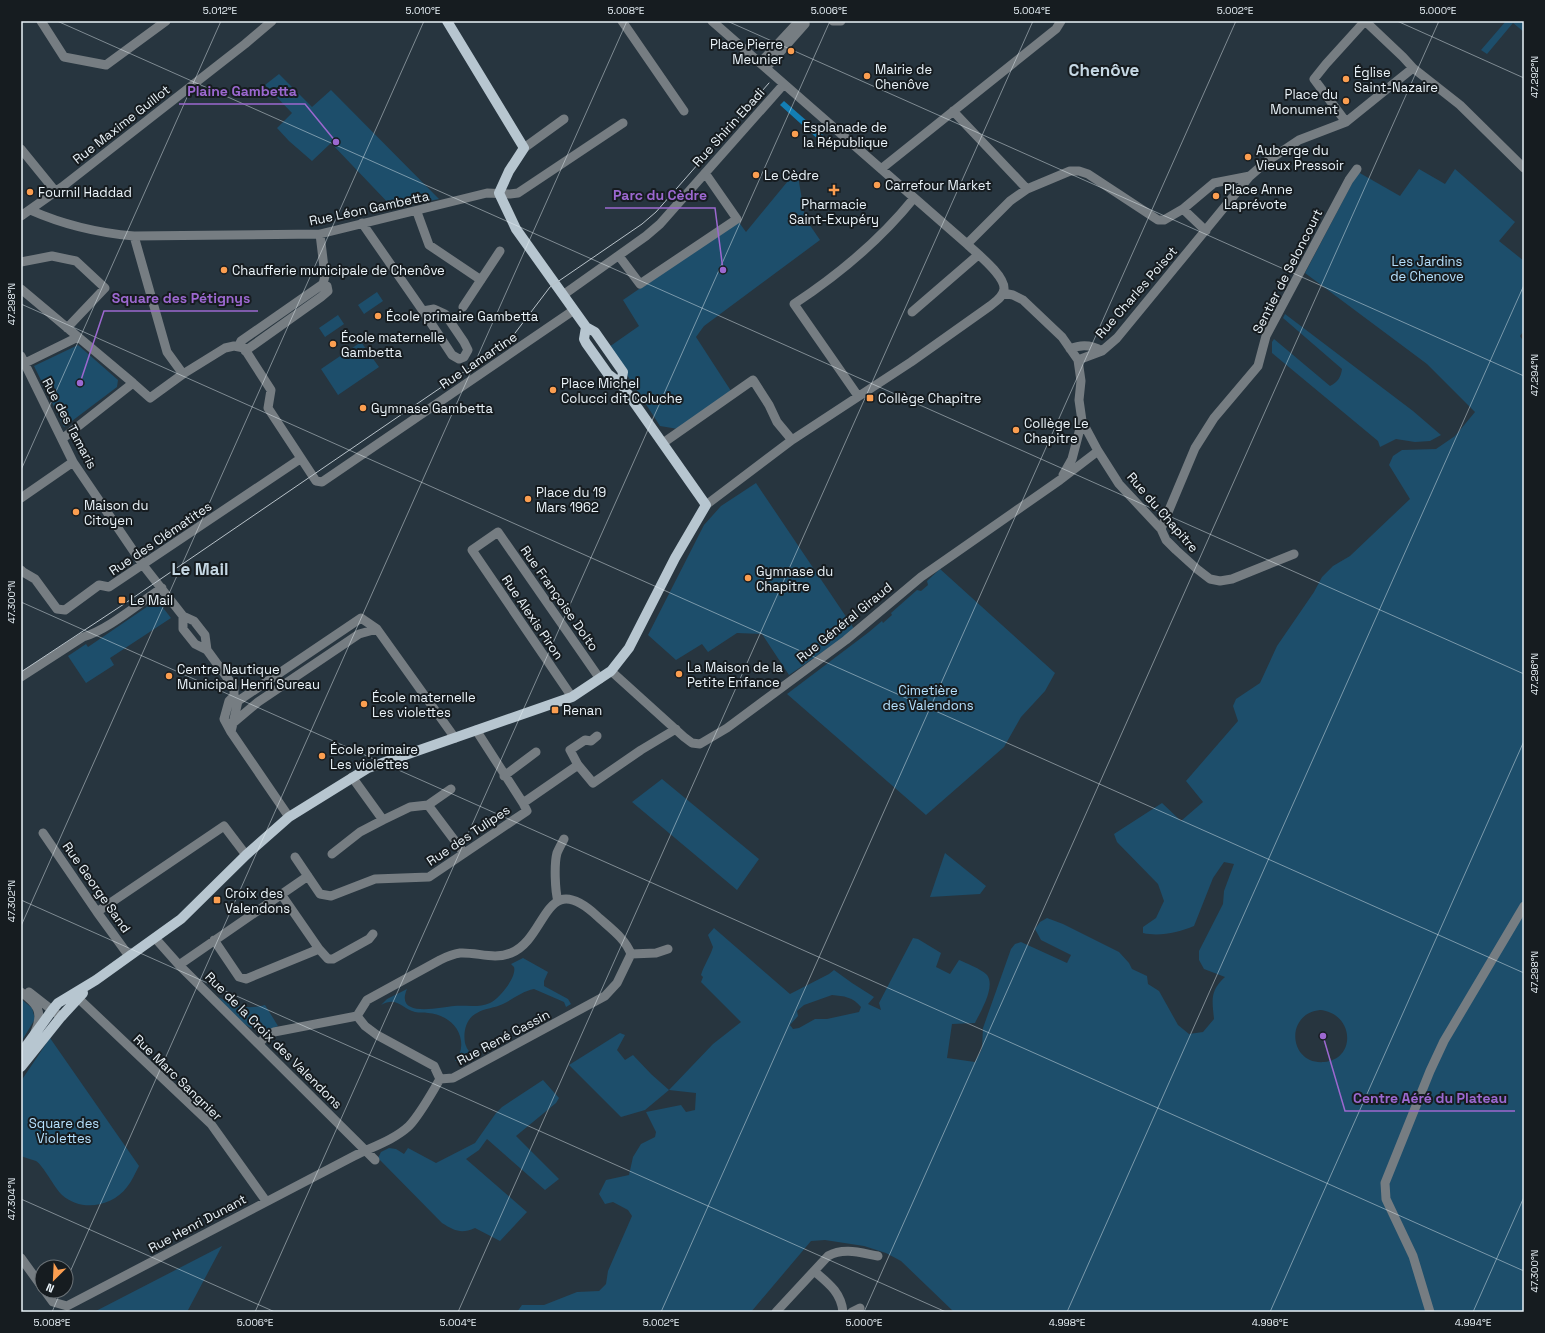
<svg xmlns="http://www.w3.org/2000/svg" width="1545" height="1333" font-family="'Space Grotesk',sans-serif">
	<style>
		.green { fill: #1d4e6b; fill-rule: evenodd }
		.water { fill: #137eb4 }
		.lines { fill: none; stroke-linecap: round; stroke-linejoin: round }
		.minor { stroke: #767d82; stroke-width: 9 }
		.major { stroke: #b7c6d0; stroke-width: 10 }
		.tram { stroke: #b8c2c9; stroke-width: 1 }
		.ticks { fill: none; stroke: #eaf3f9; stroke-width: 1; stroke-opacity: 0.45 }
		.poi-dot { fill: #fb9e50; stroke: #161c20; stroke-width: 1.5 }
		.labels { text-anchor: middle; stroke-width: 4; stroke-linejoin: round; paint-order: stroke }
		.poi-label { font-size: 13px; fill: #eaf3f9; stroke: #161c20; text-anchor: start }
		.street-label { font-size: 13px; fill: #eaf3f9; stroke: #161c20 }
		.park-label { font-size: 13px; fill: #b5e0fd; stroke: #161c20 }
		.district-label { font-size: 17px; font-weight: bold; fill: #c6d8e4; stroke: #161c20 }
		.leader { fill: none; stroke: #9c68d0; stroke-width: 1.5 }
		.callout-dot { fill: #9c68d0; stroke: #161c20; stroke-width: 1.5 }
		.callout-label { font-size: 14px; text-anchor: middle; font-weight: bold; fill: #9c68d0; stroke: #161c20; stroke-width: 4; stroke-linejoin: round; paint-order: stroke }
		.neatline { fill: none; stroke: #eaf3f9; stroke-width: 1.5 }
		.ticks-label { font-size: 10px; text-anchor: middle; fill: #eaf3f9 }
	</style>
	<rect width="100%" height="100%" fill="#27353f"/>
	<path class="green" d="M1506,21H1524V32L1513,23L1487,54L1481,50Z
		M279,74L312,107L331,90L439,199L393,208L331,143L312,161L289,141L277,128L292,113L265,85Z
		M1419,169L1445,184L1455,169L1515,222L1499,241L1524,261V331L1520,336L1524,342V1312H954L901,1261L886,1253L864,1246L825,1240L811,1241L751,1312H517L522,1305H544L577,1292L599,1291L606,1284L608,1271L632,1216L628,1210L613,1202L605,1204L599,1194L606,1180L629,1175L633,1157L641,1144L655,1137L656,1132L646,1112L681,1105L686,1112L695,1110L696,1093L669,1090L645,1110L621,1117L569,1065L620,1033L625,1035L617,1050L625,1060L633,1055L651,1074L669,1090L713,1044L741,1022L701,982L703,977L701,975C704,965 710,957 713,947L708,935L714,928L790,994L829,974L834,970L852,983L874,997L868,1004L881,1010L879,1003L913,938L918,939L941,953L936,967L950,974L959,960C966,963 983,970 987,975C996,987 980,1012 975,1023L952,1024L947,1058L975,1062L982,1049L983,1028L1011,949L1015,944L1021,942L1067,963L1071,955L1041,940L1035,929L1040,922L1047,918L1063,924L1119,952L1129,963L1132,969L1147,976L1148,984L1159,991L1178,1025L1189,1034L1203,1032L1214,1019C1212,999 1210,991 1225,977L1204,969L1199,960V951L1223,904L1224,891L1234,864L1224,862L1213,878L1194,926C1179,932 1160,937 1143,933V927L1156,918L1164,901L1158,884L1117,842L1114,834L1162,803L1181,821L1203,802L1186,781L1238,721L1233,706L1236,699L1260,683L1277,646L1314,592L1322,577L1333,566L1350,556L1410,499L1389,465L1393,456L1402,450L1436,449L1455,436L1475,412L1427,364L1305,273L1358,172L1400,196ZM832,995C844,996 853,997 861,1007L859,1012L827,1019H815L799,1028L793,1029L790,1025L798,1016L797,1011L804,1005ZM1320,1010C1354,1013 1357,1059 1324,1062C1289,1065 1284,1014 1320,1010Z
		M797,170L805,218L820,240L704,326L696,337L731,391L678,429L660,426L609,347L639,326L623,300L738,221L746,232Z
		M377,292L383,301L364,314L358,305Z
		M1285,314L1413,411L1441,435L1430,441L1415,442L1396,439L1380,447L1378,441L1272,353V342L1274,339L1330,386C1338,382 1341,377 1342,369L1283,318Z
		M338,315L344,324L325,337L319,328Z
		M361,342L379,367L338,395L321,369Z
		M78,345L118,380L117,387L64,427L34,366Z
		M756,483L855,630L789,675L762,634L737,633L708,652L702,644L676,660L648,635L704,525L721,506Z
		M940,569L1055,673L1045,691L1021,717L1004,747L926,815L787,694L869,632L882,621L883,623L892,615L891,613L917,590L921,591L928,585L927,581Z
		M157,600L171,618L110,658L114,665L86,683L68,656L86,644L88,647Z
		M662,779L759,859L737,890L632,802Z
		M945,853L986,886L980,894L930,897Z
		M523,958L548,972L544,981V986L568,999L571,1004L566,1007L564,1002L534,989C523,991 513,999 503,1004C495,1008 485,1008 477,1013C466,1018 463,1032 465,1043C467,1050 470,1054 477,1055L465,1061H455C460,1055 462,1049 461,1041C459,1024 443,1014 428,1013C424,1012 419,1013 415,1012C401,1008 397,996 381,1005L387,999L407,989C394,1019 441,1007 454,1006C466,1005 479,1008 490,1003C499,999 517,977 514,967L511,964Z
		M218,997C236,1006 246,1010 265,1005L278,1026C274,1028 270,1029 266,1030C246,1034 230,1010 218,997Z
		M21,999L32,1008L35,1019L21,1042Z
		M50,1038L139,1166C135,1173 132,1181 127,1187C112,1207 81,1212 62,1195C54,1187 43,1165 36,1161C31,1159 25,1158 21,1156V1081Z
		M543,1080L559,1098L556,1103L516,1136L559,1179L545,1190L487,1139L479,1150L466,1159L527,1212L500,1241L475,1228C461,1234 455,1231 442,1223L378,1158L381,1152L389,1148L396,1149L404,1154L408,1148L436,1163L475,1143L496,1113L502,1107Z
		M222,1246L187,1312H94Z"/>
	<path class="water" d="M784,101L824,136L820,141L780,105Z"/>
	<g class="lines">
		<path class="minor" d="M41,21L64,57L106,65L166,21
			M622,21L684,111
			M833,21H841
			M1365,21L1403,57L1413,68L1460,105L1524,168
			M760,63L799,21
			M766,68L805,24L802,21
			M953,111L1027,189
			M1346,122L1314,79L1326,64L1365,21
			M524,148L564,119
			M21,149L56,192
			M881,169L1056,29L1061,21
			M1183,209L1206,231
			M30,210C64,225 98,233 134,236L320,234L487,193L510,194L518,193L623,123
			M417,212L429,245L481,280
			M21,216L62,187L245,44L272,21
			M362,223L423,311
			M134,236L167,352L183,374
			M967,244L1010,201L1027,189L1070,171H1079L1088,174L1158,220H1164L1183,209L1214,183L1250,176
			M619,256L640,284L737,219L705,173
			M21,262L52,256L76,261L105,288L67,328
			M21,289L133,383
			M1003,293L1013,295L1023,300L1062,337L1078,360L1081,381L1079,400L1082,421L1072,459L1063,475
			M563,295L646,236L660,224L784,84
			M463,307L500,251
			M434,309L445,314L464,342L468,350L464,357L459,359L452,355L423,311Z
			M912,312L978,255
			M238,347L241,341L323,284L325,276L320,234
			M1070,349C1081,344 1092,345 1102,351
			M245,351L321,297L328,291L327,286L323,284
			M21,356L73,462L143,565L183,616L194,621L205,635L207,650L234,687V696L238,701L231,732
			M1078,360L1102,351L1117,338L1250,176L1266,162L1299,140L1346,122L1413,68
			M21,365L78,337
			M858,396L794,304C838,275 881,239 914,198
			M1082,421L1098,451L1119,484L1161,529L1166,540L1176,550L1197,569L1210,579L1220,581L1232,579L1294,554
			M62,439L133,383L150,398L183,374L225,348L234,346L244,348L271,390L268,408L316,481L322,482L574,310
			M663,443L753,380L769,405L777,422L792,440
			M21,498L73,462
			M706,505L792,440L911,362L990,306C996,301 1003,297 1004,289C1005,275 976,253 967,244L712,21
			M1161,529L1195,448L1214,418L1258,366L1266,336L1349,180L1357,169
			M21,570L23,572L35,579L57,609L65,610L99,585L109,587L300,459
			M183,616V629L195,644L207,650
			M611,671L684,737L692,743L700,744L727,728L846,640L921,577L1060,480L1098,451
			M21,677L83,637C108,630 139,603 162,588
			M234,696L229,701L224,719L231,732L289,817
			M572,697L472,550L498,532L600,679
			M238,701L361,618L377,629L455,738
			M233,723L258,702L359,634L377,629
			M476,730L523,803L578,765
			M597,736L591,741L585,740L570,750L578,765L593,783L641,750L676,729
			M504,776L536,752
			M352,777L383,820L410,807L428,805L464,853
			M428,805L451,789
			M43,833L97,912L129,956
			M332,854L360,832L383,820
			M295,857L320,894L331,896L375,879L429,877L527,811L523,803
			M281,894L319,949L328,959H333L369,939L373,934
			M558,901C555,891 554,864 557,853C559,848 562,843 564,839
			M97,912L224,826L246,855
			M155,938L179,965L375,1160
			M214,940L239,977L246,979L319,949
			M631,954L656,953L668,949
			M179,965L308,876
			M21,992C37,1004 44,1011 35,1032
			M29,992L61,1017
			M78,998L211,1124L266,1201
			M357,1016L365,1026L377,1035L434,1066L440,1079
			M259,1043L268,1035L274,1032L357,1016L367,1000L440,960C446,957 453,954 460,953C477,952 494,960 511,953C548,938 544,867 597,916C610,928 625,938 631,954
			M21,1258L42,1287
			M814,1271C828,1283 841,1292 843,1312
			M45,1291L53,1302L67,1306L354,1156C372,1147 394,1140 409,1126C421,1113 431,1094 440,1079L453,1078L468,1070L605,996L617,983L631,954
			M776,1312L828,1256C844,1247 861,1253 878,1256
			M852,1312L860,1308
			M1430,1312L1413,1256L1386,1199L1385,1183L1430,1071L1444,1041L1524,906"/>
		<path class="major" d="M447,21L524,148L509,171L499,193L516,229L586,327L595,332L623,372L621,384
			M21,1055L24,1049L53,1009L58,1003L96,980L181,919L246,855L289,817L368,768L572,697L611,671L629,648L675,558L706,505L621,384L608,374L586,343L584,339L586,327
			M21,1067L61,1017L83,993"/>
		<path class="tram" d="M21,672L124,604L509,341L550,287L642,224L656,212L769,83"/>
	</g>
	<path class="ticks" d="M57,21L1524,674M727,21L1524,376M1397,21L1524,78M21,304L1524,973M21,470L221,21M21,602L1524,1271M21,900L946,1312M21,926L424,21M21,1199L275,1312M66,1281L627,21M52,1312L61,1291M255,1312L830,21M458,1312L1033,21M661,1312L1236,21M864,1312L1439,21M1067,1312L1524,285M1270,1312L1524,741M1473,1312L1524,1197"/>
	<g class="poi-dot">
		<circle cx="791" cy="51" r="4"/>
		<circle cx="867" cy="76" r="4"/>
		<circle cx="1346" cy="79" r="4"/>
		<circle cx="1346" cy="101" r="4"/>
		<circle cx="795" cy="134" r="4"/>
		<circle cx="1248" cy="157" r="4"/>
		<circle cx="756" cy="175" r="4"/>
		<circle cx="877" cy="185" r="4"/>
		<path d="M832 184h4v4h4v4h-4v4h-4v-4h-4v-4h4z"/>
		<circle cx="30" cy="192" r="4"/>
		<circle cx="1216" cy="196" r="4"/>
		<circle cx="224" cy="270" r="4"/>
		<circle cx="378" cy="316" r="4"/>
		<circle cx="333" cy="344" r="4"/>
		<circle cx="553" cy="390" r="4"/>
		<rect x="866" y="394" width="8" height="8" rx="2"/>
		<circle cx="363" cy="408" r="4"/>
		<circle cx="1016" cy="430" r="4"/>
		<circle cx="528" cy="499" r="4"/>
		<circle cx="76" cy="512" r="4"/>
		<circle cx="748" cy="578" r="4"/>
		<rect x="118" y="596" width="8" height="8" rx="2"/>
		<circle cx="679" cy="674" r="4"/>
		<circle cx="169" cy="676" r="4"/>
		<circle cx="364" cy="704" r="4"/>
		<rect x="551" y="706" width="8" height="8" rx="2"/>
		<circle cx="322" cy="756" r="4"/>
		<rect x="213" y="896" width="8" height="8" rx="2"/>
	</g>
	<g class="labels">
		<g class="poi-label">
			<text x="783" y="49" text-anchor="end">Place Pierre<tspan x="783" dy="15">Meunier</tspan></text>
			<text x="875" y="74">Mairie de<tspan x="875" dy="15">Chenôve</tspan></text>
			<text x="1354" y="77">Église<tspan x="1354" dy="15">Saint-Nazaire</tspan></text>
			<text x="1338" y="99" text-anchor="end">Place du<tspan x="1338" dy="15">Monument</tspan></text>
			<text x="803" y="132">Esplanade de<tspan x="803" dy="15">la République</tspan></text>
			<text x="1256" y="155">Auberge du<tspan x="1256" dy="15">Vieux Pressoir</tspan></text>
			<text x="764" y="180">Le Cèdre</text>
			<text x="885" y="190">Carrefour Market</text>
			<text x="1224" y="194">Place Anne<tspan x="1224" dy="15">Laprévote</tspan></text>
			<text x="38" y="197">Fournil Haddad</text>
			<text x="834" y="209" text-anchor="middle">Pharmacie<tspan x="834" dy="15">Saint-Exupéry</tspan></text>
			<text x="232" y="275">Chaufferie municipale de Chenôve</text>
			<text x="386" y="321">École primaire Gambetta</text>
			<text x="341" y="342">École maternelle<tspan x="341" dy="15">Gambetta</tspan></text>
			<text x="561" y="388">Place Michel<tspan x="561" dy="15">Colucci dit Coluche</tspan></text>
			<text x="878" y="403">Collège Chapitre</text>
			<text x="371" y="413">Gymnase Gambetta</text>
			<text x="1024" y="428">Collège Le<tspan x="1024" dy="15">Chapitre</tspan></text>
			<text x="536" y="497">Place du 19<tspan x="536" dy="15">Mars 1962</tspan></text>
			<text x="84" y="510">Maison du<tspan x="84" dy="15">Citoyen</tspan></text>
			<text x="756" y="576">Gymnase du<tspan x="756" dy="15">Chapitre</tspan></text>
			<text x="130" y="605">Le Mail</text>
			<text x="687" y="672">La Maison de la<tspan x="687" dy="15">Petite Enfance</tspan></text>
			<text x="177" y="674">Centre Nautique<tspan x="177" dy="15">Municipal Henri Sureau</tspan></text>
			<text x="372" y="702">École maternelle<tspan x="372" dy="15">Les violettes</tspan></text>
			<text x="563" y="715">Renan</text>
			<text x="330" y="754">École primaire<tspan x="330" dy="15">Les violettes</tspan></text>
			<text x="225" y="898">Croix des<tspan x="225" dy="15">Valendons</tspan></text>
		</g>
		<g class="street-label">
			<text transform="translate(121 124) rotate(-38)" y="5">Rue Maxime Guillot</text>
			<text transform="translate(728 127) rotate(-48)" y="5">Rue Shirin Ebadi</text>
			<text transform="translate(369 208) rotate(-12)" y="5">Rue Léon Gambetta</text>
			<text transform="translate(1287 271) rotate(-63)" y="5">Sentier de Seloncourt</text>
			<text transform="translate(1136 292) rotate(-49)" y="5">Rue Charles Poisot</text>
			<text transform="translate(478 360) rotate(-34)" y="5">Rue Lamartine</text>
			<text transform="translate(70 423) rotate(62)" y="5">Rue des Tamaris</text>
			<text transform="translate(1163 512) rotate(49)" y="5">Rue du Chapitre</text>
			<text transform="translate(160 538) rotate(-34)" y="5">Rue des Clématites</text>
			<text transform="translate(560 598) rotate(55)" y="5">Rue Françoise Dolto</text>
			<text transform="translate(533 617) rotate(56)" y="5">Rue Alexis Piron</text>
			<text transform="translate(844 622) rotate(-39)" y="5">Rue Général Giraud</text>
			<text transform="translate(468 835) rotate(-34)" y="5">Rue des Tulipes</text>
			<text transform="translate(97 887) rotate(55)" y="5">Rue George Sand</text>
			<text transform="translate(503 1037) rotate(-28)" y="5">Rue René Cassin</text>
			<text transform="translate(274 1040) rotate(45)" y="5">Rue de la Croix des Valendons</text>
			<text transform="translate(178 1077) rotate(44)" y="5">Rue Marc Sangnier</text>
			<text transform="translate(197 1223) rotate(-28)" y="5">Rue Henri Dunant</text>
		</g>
		<g class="park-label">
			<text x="1427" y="266">Les Jardins<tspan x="1427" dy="15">de Chenove</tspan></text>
			<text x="928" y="695">Cimetière<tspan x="928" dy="15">des Valendons</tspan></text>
			<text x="64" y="1128">Square des<tspan x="64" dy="15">Violettes</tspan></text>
		</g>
		<g class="district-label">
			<text x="1104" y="76">Chenôve</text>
			<text x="200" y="575">Le Mail</text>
		</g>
	</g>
	<path class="leader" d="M336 142L305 104H179M723 270L715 208H605M80 383L104 311H258M1323 1036L1345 1111H1515"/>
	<g class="callout-dot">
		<circle cx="336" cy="142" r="4"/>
		<circle cx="723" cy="270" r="4"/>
		<circle cx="80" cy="383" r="4"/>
		<circle cx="1323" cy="1036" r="4"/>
	</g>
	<g class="callout-label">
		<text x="242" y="96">Plaine Gambetta</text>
		<text x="660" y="200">Parc du Cèdre</text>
		<text x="181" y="303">Square des Pétignys</text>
		<text x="1430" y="1103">Centre Aéré du Plateau</text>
	</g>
	<rect width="1545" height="1333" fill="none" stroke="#161c20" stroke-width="44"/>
	<g transform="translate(54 1279) rotate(204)"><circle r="19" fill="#161c20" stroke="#6b7277"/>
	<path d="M0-3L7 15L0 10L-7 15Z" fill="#fb9e50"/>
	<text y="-6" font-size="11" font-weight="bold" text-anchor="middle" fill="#eaf3f9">N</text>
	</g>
	<rect x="22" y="22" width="1501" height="1289" class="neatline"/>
	<g class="ticks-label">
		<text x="220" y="14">5.012°E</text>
		<text x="423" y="14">5.010°E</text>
		<text x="626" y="14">5.008°E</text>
		<text x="829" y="14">5.006°E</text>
		<text x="1032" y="14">5.004°E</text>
		<text x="1235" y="14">5.002°E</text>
		<text x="1438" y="14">5.000°E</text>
		<text transform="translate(1534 77) rotate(-90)" y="4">47.292°N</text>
		<text transform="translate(11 304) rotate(-90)" y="4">47.298°N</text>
		<text transform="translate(1534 375) rotate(-90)" y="4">47.294°N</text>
		<text transform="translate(11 602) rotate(-90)" y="4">47.300°N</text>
		<text transform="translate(1534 674) rotate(-90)" y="4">47.296°N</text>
		<text transform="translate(11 901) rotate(-90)" y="4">47.302°N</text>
		<text transform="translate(1534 972) rotate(-90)" y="4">47.298°N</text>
		<text transform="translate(11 1199) rotate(-90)" y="4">47.304°N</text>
		<text transform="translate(1534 1271) rotate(-90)" y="4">47.300°N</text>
		<text x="52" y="1326">5.008°E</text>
		<text x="255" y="1326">5.006°E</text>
		<text x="458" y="1326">5.004°E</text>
		<text x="661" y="1326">5.002°E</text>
		<text x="864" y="1326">5.000°E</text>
		<text x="1067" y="1326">4.998°E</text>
		<text x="1270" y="1326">4.996°E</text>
		<text x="1473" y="1326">4.994°E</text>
	</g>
</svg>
